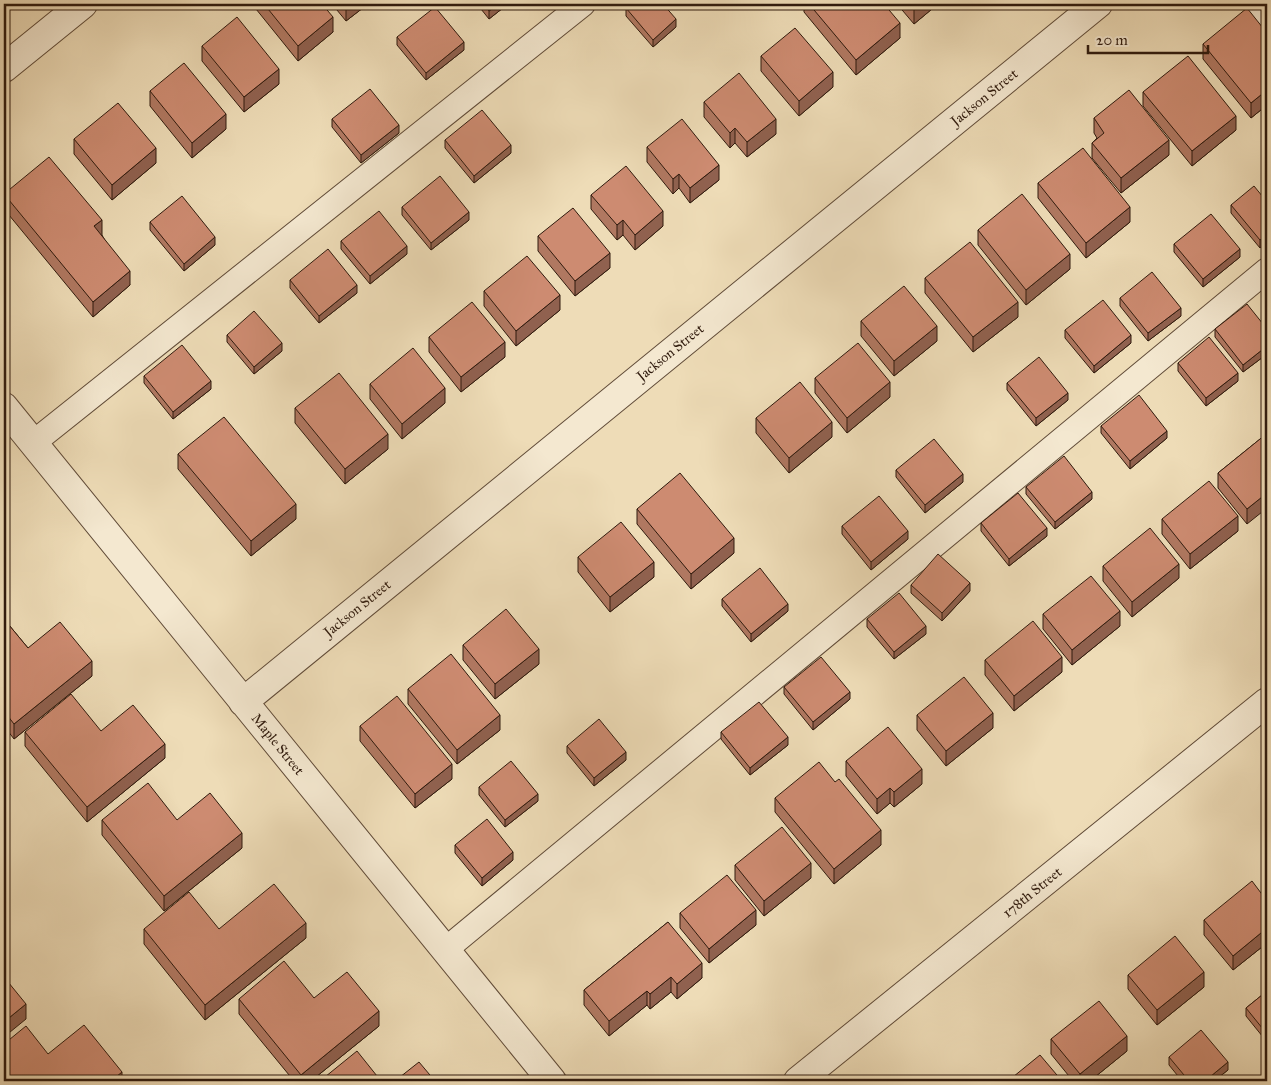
<svg xmlns="http://www.w3.org/2000/svg" width="1271" height="1085" font-family="'IM FELL Great Primer',serif">
	<style>
		.lines { fill: none; stroke-linecap: round; stroke-linejoin: round }
		.lane-casing { stroke: #604b38; stroke-width: 26 }
		.street-casing { stroke: #604b38; stroke-width: 30 }
		.lane { stroke: #f4e8d0; stroke-width: 24 }
		.street { stroke: #f4e8d0; stroke-width: 28 }
		.wall { fill: #b07861; stroke: #301b0e }
		.shaded-wall { fill: #90614f; stroke: #301b0e }
		.building { fill: #cd8b71; stroke: #301b0e }
		.labels { text-anchor: middle; stroke-width: 4; stroke-linejoin: round; paint-order: stroke }
		.street-label { font-size: 14px; fill: #301b0e; stroke: #f4e8d0 }
	</style>
	<rect width="100%" height="100%" fill="#eedcb7"/>
	<filter id="stains"><feTurbulence type="fractalNoise" baseFrequency=".004" numOctaves="4"/><feColorMatrix values="0 0 0 0 .2 0 0 0 0 .09 0 0 0 0 .02 0 0 0 .5 -.17"/></filter>
	<radialGradient id="worn" r=".72"><stop offset=".6" stop-color="#630" stop-opacity="0"/><stop offset="1" stop-color="#630" stop-opacity=".3"/></radialGradient>
	<g class="lines">
		<defs>
			<path id="lane" d="M1258,4L1267,15
				M33,443L583,4
				M445,950L1267,270"/>
			<path id="street" d="M4,68L83,4
				M4,407L552,1081
				M243,702L1098,4
				M798,1081L1267,702"/>
		</defs>
		<use href="#lane" class="lane-casing"/>
		<use href="#street" class="street-casing"/>
		<use href="#lane" class="lane"/>
		<use href="#street" class="street"/>
	</g>
	<path class="wall" d="M256,4H322L333,32L298,61L256,9Z
		M332,4H368L346,21Z
		M477,4H508L489,19Z
		M804,4H884L900,38L856,75L804,12Z
		M897,4H938L914,24Z
		M626,8L676,27L653,47L626,16Z
		M1267,33V105L1251,118L1203,59V44Z
		M397,37L464,50L426,80L397,45Z
		M202,46L279,84L244,112L202,61Z
		M761,56L833,87L799,116L761,71Z
		M150,91L226,129L192,158L150,106Z
		M1143,92L1236,130L1192,166L1143,106Z
		M704,102L776,134L747,157L735,143L730,148L704,117Z
		M1094,118L1169,155L1121,193L1092,158V143L1097,138L1094,133Z
		M332,119L399,133L361,163L332,127Z
		M74,139L156,163L112,200L74,154Z
		M445,140L511,153L474,183L445,148Z
		M647,147L719,180L690,203L679,188L673,194L647,162Z
		M1038,183L1130,222L1086,258L1038,198Z
		M4,194L102,235L130,285L93,317L4,209Z
		M591,195L663,226L635,250L623,235L617,240L591,209Z
		M1267,202L1260,248L1231,213V205Z
		M402,207L469,220L431,250L402,215Z
		M150,222L215,245L184,271L150,230Z
		M978,230L1070,269L1026,305L978,245Z
		M538,236L610,268L575,296L538,251Z
		M341,241L407,254L370,284L341,249Z
		M1174,244L1240,257L1203,287L1174,252Z
		M925,278L1018,317L973,352L925,293Z
		M290,280L357,293L319,323L290,288Z
		M484,291L560,310L516,346L484,306Z
		M1120,298L1181,316L1148,341L1120,306Z
		M861,321L937,341L894,376L861,336Z
		M1215,329H1267V354L1243,372L1215,337Z
		M1065,330L1131,343L1094,373L1065,338Z
		M227,335L282,351L254,374L227,342Z
		M429,337L505,357L461,392L429,352Z
		M1178,363L1238,381L1206,406L1178,371Z
		M144,376L211,389L173,419L144,383Z
		M815,378L890,397L847,433L815,393Z
		M1007,383L1068,400L1036,426L1007,390Z
		M370,384L445,403L402,439L370,399Z
		M295,408L388,449L345,484L295,423Z
		M756,418L832,437L789,473L756,433Z
		M1101,426L1167,438L1130,469L1101,433Z
		M1265,435L1247,524L1218,488V473Z
		M178,454L296,519L251,556L178,469Z
		M896,470L963,482L925,513L896,477Z
		M1026,487L1092,499L1055,529L1026,494Z
		M637,509L734,553L691,589L637,524Z
		M1162,519L1238,531L1190,569L1162,534Z
		M981,523L1047,536L1009,566L981,531Z
		M842,526L908,539L871,570L842,534Z
		M578,557L654,577L610,612L578,572Z
		M1103,566L1179,578L1132,617L1103,581Z
		M911,585L970,591L942,621L911,593Z
		M722,599L788,611L751,642L722,606Z
		M1043,614L1120,626L1072,665L1043,629Z
		M4,619L28,648L92,676L14,739L4,726Z
		M867,619L926,634L894,659L867,627Z
		M463,645L539,664L495,699L463,660Z
		M985,660L1062,672L1014,711L985,675Z
		M784,687L850,699L813,730L784,694Z
		M408,689L500,730L457,764L408,704Z
		M917,715L993,728L946,766L917,730Z
		M360,726L452,779L415,808L360,741Z
		M101,731L165,758L87,822L25,746V732Z
		M721,732L788,745L750,775L721,739Z
		M567,746L626,760L594,786L567,753Z
		M846,761L922,784L894,807L890,803L877,814L846,776Z
		M835,782L881,845L834,884L775,812V798Z
		M479,787L538,801L505,827L479,795Z
		M102,820L242,848L164,911L102,835Z
		M455,845L513,860L482,886L455,853Z
		M735,865L811,878L764,916L735,880Z
		M1267,870V888L1265,886V871Z
		M1267,901V943L1233,970L1204,935V920Z
		M680,913L756,925L709,963L680,928Z
		M668,922L702,978L677,999L671,992L650,1009L647,1005L609,1036L584,1005V990Z
		M144,929H219L306,938L205,1020L144,944Z
		M1128,975L1204,987L1157,1025L1128,989Z
		M1267,991V1042L1246,1016V1008Z
		M314,998L379,1026L311,1081H294L239,1014V999Z
		M1051,1039L1127,1051L1090,1081H1073L1051,1054Z
		M1169,1057L1228,1070L1214,1081H1182L1169,1065Z"/>
	<path class="shaded-wall" d="M350,4H368L346,21V6Z
		M499,4H508L489,19V11Z
		M920,4H938L914,24V9Z
		M333,17V32L298,61V46Z
		M676,19V27L653,47V40Z
		M900,23V38L856,75V60Z
		M464,42V50L426,80V73Z
		M279,69V84L244,112V97Z
		M833,72V87L799,116V101Z
		M1267,90V105L1251,118V103Z
		M226,114V129L192,158V143Z
		M1236,116V130L1192,166V151Z
		M776,119V134L747,157V142Z
		M399,125V133L361,163V155Z
		M735,128V143L730,148V133Z
		M1169,140V155L1121,193V178Z
		M511,145V153L474,183V176Z
		M156,148V163L112,200V185Z
		M719,165V180L690,203V188Z
		M679,174V188L673,194V179Z
		M1130,207V222L1086,258V243Z
		M663,211V226L635,250V235Z
		M469,212V220L431,250V243Z
		M102,220V235L94,241V226Z
		M623,220V235L617,240V225Z
		M1267,234V242L1260,248V240Z
		M215,237V245L184,271V264Z
		M407,246V254L370,284V276Z
		M1240,249V257L1203,287V279Z
		M610,253V268L575,296V281Z
		M1070,254V269L1026,305V290Z
		M130,271V285L93,317V302Z
		M357,285V293L319,323V316Z
		M560,295V310L516,346V331Z
		M1018,302V317L973,352V337Z
		M1181,308V316L1148,341V333Z
		M937,326V341L894,376V361Z
		M1131,335V343L1094,373V366Z
		M505,342V357L461,392V377Z
		M282,343V351L254,374V367Z
		M1267,346V354L1243,372V365Z
		M1238,373V381L1206,406V398Z
		M211,381V389L173,419V412Z
		M890,382V397L847,433V418Z
		M445,388V403L402,439V424Z
		M1068,393V400L1036,426V418Z
		M832,422V437L789,473V458Z
		M1167,431V438L1130,469V461Z
		M388,434V449L345,484V469Z
		M963,474V482L925,513V505Z
		M1092,492V499L1055,529V522Z
		M1267,493V508L1247,524V509Z
		M296,504V519L251,556V541Z
		M1238,516V531L1190,569V554Z
		M1047,528V536L1009,566V559Z
		M908,531V539L871,570V562Z
		M734,538V553L691,589V574Z
		M654,562V577L610,612V597Z
		M1179,564V578L1132,617V602Z
		M970,583V591L942,621V613Z
		M788,604V611L751,642V634Z
		M1120,611V626L1072,665V650Z
		M926,626V634L894,659V652Z
		M539,649V664L495,699V684Z
		M1062,657V672L1014,711V696Z
		M92,661V676L14,739V724Z
		M850,692V699L813,730V722Z
		M993,713V728L946,766V751Z
		M500,715V730L457,764V750Z
		M788,737V745L750,775V768Z
		M165,744V758L87,822V807Z
		M626,752V760L594,786V778Z
		M452,764V779L415,808V794Z
		M922,769V784L894,807V792Z
		M890,788V803L877,814V799Z
		M538,794V801L505,827V820Z
		M881,830V845L834,884V869Z
		M242,833V848L164,911V896Z
		M513,852V860L482,886V878Z
		M811,863V878L764,916V901Z
		M756,910V925L709,963V949Z
		M306,923V938L205,1020V1005Z
		M1267,928V943L1233,970V956Z
		M702,963V978L677,999V984Z
		M1204,972V987L1157,1025V1010Z
		M671,977V992L650,1009V994Z
		M647,991V1005L609,1036V1021Z
		M26,1004V1019L4,1037V1022Z
		M379,1011V1026L311,1081H301V1075Z
		M1127,1036V1051L1090,1081H1080V1074Z
		M1228,1062V1070L1214,1081H1205Z
		M122,1072V1081H111Z"/>
	<path class="building" d="M264,4H322L333,17L298,46Z
		M483,4H499L489,11Z
		M631,4H663L676,19L653,40L626,8Z
		M809,4H884L900,23L856,60Z
		M910,4H920L914,9Z
		M435,7L464,42L426,73L397,37Z
		M1247,8L1267,33V90L1251,103L1203,44Z
		M237,17L279,69L244,97L202,46Z
		M795,28L833,72L799,101L761,56Z
		M1188,56L1236,116L1192,151L1143,92Z
		M184,63L226,114L192,143L150,91Z
		M739,73L776,119L747,142L735,128L730,133L704,102Z
		M370,89L399,125L361,155L332,119Z
		M1129,90L1169,140L1121,178L1092,143L1104,133L1094,118Z
		M118,103L156,148L112,185L74,139Z
		M482,110L511,145L474,176L445,140Z
		M682,119L719,165L690,188L679,174L673,179L647,147Z
		M1083,148L1130,207L1086,243L1038,183Z
		M49,157L102,220L94,226L130,271L93,302L4,194Z
		M626,166L663,211L635,235L623,220L617,225L591,195Z
		M440,176L469,212L431,243L402,207Z
		M1254,186L1267,202V234L1260,240L1231,205Z
		M1022,194L1070,254L1026,290L978,230Z
		M182,196L215,237L184,264L150,222Z
		M573,208L610,253L575,281L538,236Z
		M379,211L407,246L370,276L341,241Z
		M1211,214L1240,249L1203,279L1174,244Z
		M970,242L1018,302L973,337L925,278Z
		M328,249L357,285L319,316L290,280Z
		M527,256L560,295L516,331L484,291Z
		M1152,272L1181,308L1148,333L1120,298Z
		M904,286L937,326L894,361L861,321Z
		M1103,300L1131,335L1094,366L1065,330Z
		M472,302L505,342L461,377L429,337Z
		M1247,304L1267,329V346L1243,365L1215,329Z
		M254,311L282,343L254,367L227,335Z
		M1209,337L1238,373L1206,398L1178,363Z
		M858,343L890,382L847,418L815,378Z
		M182,345L211,381L173,412L144,376Z
		M413,348L445,388L402,424L370,384Z
		M1039,357L1068,393L1036,418L1007,383Z
		M339,373L388,434L345,469L295,408Z
		M800,382L832,422L789,458L756,418Z
		M1139,395L1167,431L1130,461L1101,426Z
		M224,417L296,504L251,541L178,454Z
		M1265,435L1267,437V493L1247,509L1218,473Z
		M934,439L963,474L925,505L896,470Z
		M1064,456L1092,492L1055,522L1026,487Z
		M680,473L734,538L691,574L637,509Z
		M1209,481L1238,516L1190,554L1162,519Z
		M1018,493L1047,528L1009,559L981,523Z
		M879,496L908,531L871,562L842,526Z
		M621,522L654,562L610,597L578,557Z
		M1150,528L1179,564L1132,602L1103,566Z
		M938,554L970,583L942,613L911,585Z
		M760,568L788,604L751,634L722,599Z
		M1091,576L1120,611L1072,650L1043,614Z
		M899,593L926,626L894,652L867,619Z
		M506,609L539,649L495,684L463,645Z
		M4,619L28,648L60,622L92,661L14,724L4,711Z
		M1033,621L1062,657L1014,696L985,660Z
		M451,654L500,715L457,750L408,689Z
		M821,657L850,692L813,722L784,687Z
		M964,677L993,713L946,751L917,715Z
		M71,694L101,731L133,705L165,744L87,807L25,732Z
		M397,696L452,764L415,794L360,726Z
		M759,702L788,737L750,768L721,732Z
		M599,719L626,752L594,778L567,746Z
		M888,727L922,769L894,792L890,788L877,799L846,761Z
		M511,761L538,794L505,820L479,787Z
		M819,762L835,782L839,779L881,830L834,869L775,798Z
		M148,783L177,820L210,793L242,833L164,896L102,820Z
		M487,819L513,852L482,878L455,845Z
		M782,827L811,863L764,901L735,865Z
		M727,875L756,910L709,949L680,913Z
		M1252,881L1267,901V928L1233,956L1204,920Z
		M274,884L306,923L205,1005L144,929L189,892L219,929Z
		M668,922L702,963L677,984L671,977L650,994L647,991L609,1021L584,990Z
		M1175,936L1204,972L1157,1010L1128,975Z
		M284,961L314,998L347,972L379,1011L301,1075L239,999Z
		M4,977L26,1004L4,1022Z
		M1267,991V1034L1246,1008Z
		M1099,1001L1127,1036L1080,1074L1051,1039Z
		M84,1025L122,1072L111,1081H4V1044L26,1026L48,1054Z
		M1201,1030L1228,1062L1205,1081H1189L1169,1057Z
		M357,1051L381,1081H320Z
		M1040,1055L1062,1081H1008Z
		M419,1062L435,1081H395Z"/>
	<g class="labels">
		<g class="street-label">
			<text transform="translate(984 97) rotate(-39)" y="5">Jackson Street</text>
			<text transform="translate(670 352) rotate(-39)" y="5">Jackson Street</text>
			<text transform="translate(357 608) rotate(-39)" y="5">Jackson Street</text>
			<text transform="translate(278 744) rotate(51)" y="5">Maple Street</text>
			<text transform="translate(1032 892) rotate(-39)" y="5">178th Street</text>
		</g>
	</g>
	<rect width="1271" height="1085" fill="none" stroke="#eedcb7" stroke-width="20"/>
	<rect x="5" y="5" width="1261" height="1075" fill="none" stroke="#301b0e" stroke-width="2.5"/>
	<rect x="10" y="10" width="1251" height="1065" fill="none" stroke="#301b0e"/>
	<path d="M1088 45v8h120v-8" fill="none" stroke="#301b0e" stroke-width="2.5"/>
	<text x="1096" y="45" font-size="15" fill="#301b0e" stroke="#f4e8d0" stroke-width="4" paint-order="stroke">20 m</text>
	<rect width="100%" height="100%" filter="url(#stains)"/>
	<rect width="100%" height="100%" fill="url(#worn)"/>
</svg>
